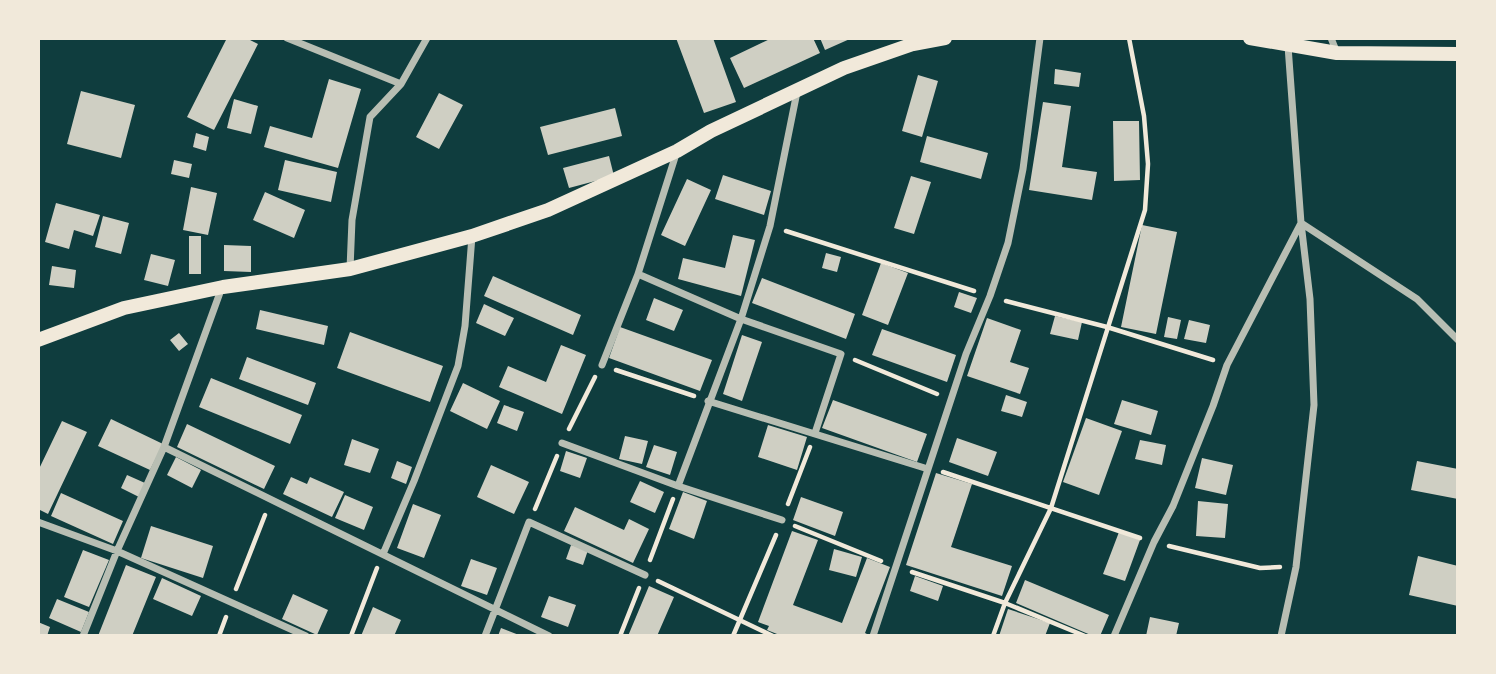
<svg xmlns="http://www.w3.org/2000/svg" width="1496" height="674" font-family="Rubik,sans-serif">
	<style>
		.building { fill: #cfcfc3 }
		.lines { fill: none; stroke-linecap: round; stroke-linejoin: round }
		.path { stroke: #f1e9da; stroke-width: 4.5 }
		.minor { stroke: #b8beb3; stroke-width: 7 }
		.secondary { stroke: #f1e9da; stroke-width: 14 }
	</style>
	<rect width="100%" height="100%" fill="#0f3d3e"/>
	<path class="building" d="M227,38H246L258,44L214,130L187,117Z
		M676,38H713L736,102L704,113Z
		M772,38H813L820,53L744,88L730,58Z
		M820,38H852L825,50Z
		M1055,69L1081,73L1079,87L1054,84Z
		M918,75L938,81L922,137L902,131Z
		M329,79L361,89L338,168L264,147L270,126L312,138Z
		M81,91L135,105L121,158L67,144Z
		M439,93L463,105L439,149L416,137Z
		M234,99L258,106L251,134L227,128Z
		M1043,102L1071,106L1062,167L1097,172L1092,200L1029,190Z
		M615,108L622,136L548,155L540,127Z
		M1113,121H1139L1140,180L1114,181Z
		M196,133L209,137L206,151L193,147Z
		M927,136L988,153L981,179L920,162Z
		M609,156L614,176L569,188L563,168Z
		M174,160L192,164L189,178L171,174Z
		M285,160L337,172L331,202L278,190Z
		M723,175L771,191L764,215L715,199Z
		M911,176L931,182L914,234L894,228Z
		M687,179L711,190L685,246L661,235Z
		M191,187L217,193L208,235L183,230Z
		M265,192L305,210L294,238L253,220Z
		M56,203L100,215L93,236L74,230L69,249L45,242Z
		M103,216L129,223L121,254L95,247Z
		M1142,225L1177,232L1156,334L1121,327Z
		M733,235L755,240L741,296L678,279L683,258L725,268Z
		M189,236H201V274H189Z
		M224,245L251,246V272L224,271Z
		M826,253L841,257L837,272L822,268Z
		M151,254L175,260L168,286L144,280Z
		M881,263L908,273L888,325L862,315Z
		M52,266L76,270L74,288L49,285Z
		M493,276L581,315L573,335L484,296Z
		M762,278L855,314L846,339L752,303Z
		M959,292L977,298L971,313L954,307Z
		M654,298L683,310L674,331L646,320Z
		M484,304L514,318L505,336L476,323Z
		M260,310L328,326L324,345L256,329Z
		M1055,316L1082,322L1078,340L1050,334Z
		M1168,317L1181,320L1177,339L1164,337Z
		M987,318L1021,330L1010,362L1029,368L1020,394L967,376Z
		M1189,320L1210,325L1206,343L1184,339Z
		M620,327L712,360L700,391L609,358Z
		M882,329L956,355L947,382L872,355Z
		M350,332L443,366L430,402L337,368Z
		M179,333L188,344L179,351L170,340Z
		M742,335L762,342L742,401L723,394Z
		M561,345L586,355L562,414L499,387L508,366L546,382Z
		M247,357L316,383L308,405L239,379Z
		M211,378L302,415L290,444L199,407Z
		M463,383L500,401L487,429L450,411Z
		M1006,395L1027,402L1022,417L1001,411Z
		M833,400L927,434L917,462L822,428Z
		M1122,400L1158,411L1151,435L1114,424Z
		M504,405L524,412L517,431L497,423Z
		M1086,418L1122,431L1099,495L1063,482Z
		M111,419L163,444L150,470L98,446Z
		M62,421L87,432L48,514L38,509V471Z
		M187,424L275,466L264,489L177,447Z
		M768,425L807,437L797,470L758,457Z
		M625,436L648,441L642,464L619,459Z
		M957,438L997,452L988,476L949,462Z
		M352,439L379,449L370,473L344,465Z
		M1140,440L1166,445L1162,465L1135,459Z
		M654,445L677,452L670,475L646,467Z
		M566,451L587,458L580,478L560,471Z
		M176,457L201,470L192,488L167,475Z
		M1202,458L1233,465L1226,495L1195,488Z
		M397,461L412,467L406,484L391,478Z
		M1417,461L1458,469V499L1411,490Z
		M491,465L529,482L514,514L477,497Z
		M936,473L972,484L951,547L1012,566L1002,596L906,565Z
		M127,475L145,483L139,497L121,488Z
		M291,477L307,484L310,477L344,492L332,517L283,494Z
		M640,481L664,492L655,513L630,502Z
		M683,492L707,501L694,539L669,529Z
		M61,493L123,521L113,544L51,516Z
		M345,495L373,507L364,530L335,518Z
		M801,497L843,512L835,536L793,520Z
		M1198,501L1228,504L1225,538L1196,536Z
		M413,504L441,515L424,558L397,548Z
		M575,507L624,530L629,519L649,529L633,563L564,531Z
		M151,526L213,546L203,578L141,558Z
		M792,531L818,540L793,605L842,623L867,558L890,567L865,633L871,636H782L767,630L769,626L758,622Z
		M1119,532L1140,540L1125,581L1103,574Z
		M571,545L588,550L583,565L566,559Z
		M834,549L862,557L856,577L829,570Z
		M83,550L109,560L89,607L64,597Z
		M1418,556L1458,566V606L1409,595Z
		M471,559L497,568L487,595L461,586Z
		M126,565L156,577L132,636H98Z
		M915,576L943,586L938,601L910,591Z
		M162,578L201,596L192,616L153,599Z
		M1025,580L1109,615L1100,636H1093L1016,603Z
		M649,586L674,597L657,636H628Z
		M293,594L328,610L317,635L282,619Z
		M549,596L576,605L568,627L541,617Z
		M57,599L89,612L81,632L49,618Z
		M373,607L401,620L394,636H361Z
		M1008,609L1050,623L1045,636H999Z
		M1150,617L1179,623L1176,636H1146Z
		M38,622L50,627L47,636H38Z
		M501,628L519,635V636H498Z"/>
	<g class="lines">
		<path class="path" d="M786,231L974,291
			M1006,301L1107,327L1213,360
			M855,360L937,394
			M616,370L694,396
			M569,429L595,377
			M943,472L1140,538
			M788,504L810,447
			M535,509L557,456
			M795,526L881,561
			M1169,546L1260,568L1280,567
			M650,560L673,499
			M912,572L1005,603L1085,636
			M658,581L773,636
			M236,589L265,515
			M219,636L226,617
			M351,636L377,568
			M620,636L639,588
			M733,636L776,535
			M993,636L1005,603L1051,508L1145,210L1148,164L1144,116L1129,38"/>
		<path class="minor" d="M287,38L401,84
			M1331,38L1337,53
			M350,269L352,220L370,117L401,84L427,38
			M638,274L741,319L841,354L815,433
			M602,365L638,274L677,151
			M708,401L928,469
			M562,443L678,486L782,520
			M164,447L549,636
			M678,486L741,319L770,226L797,92
			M38,522L117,551L306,636
			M383,554L414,481L458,366L465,326L472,236
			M83,636L117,551L164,447L222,287
			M485,636L529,522L645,575
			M873,636L966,354L990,296L1008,243L1023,169L1040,38
			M1114,636L1154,542L1173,506L1213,406L1227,365L1301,223L1417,299L1458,340
			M1281,636L1296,567L1314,405L1310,299L1301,223L1288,46"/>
		<path class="secondary" d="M1250,38L1337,53L1458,54
			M38,340L124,308L223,287L350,269L472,236L548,210L677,151L711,131L844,68L913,44L945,38"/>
	</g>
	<rect width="1496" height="674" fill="none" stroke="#f1e9da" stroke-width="80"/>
</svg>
